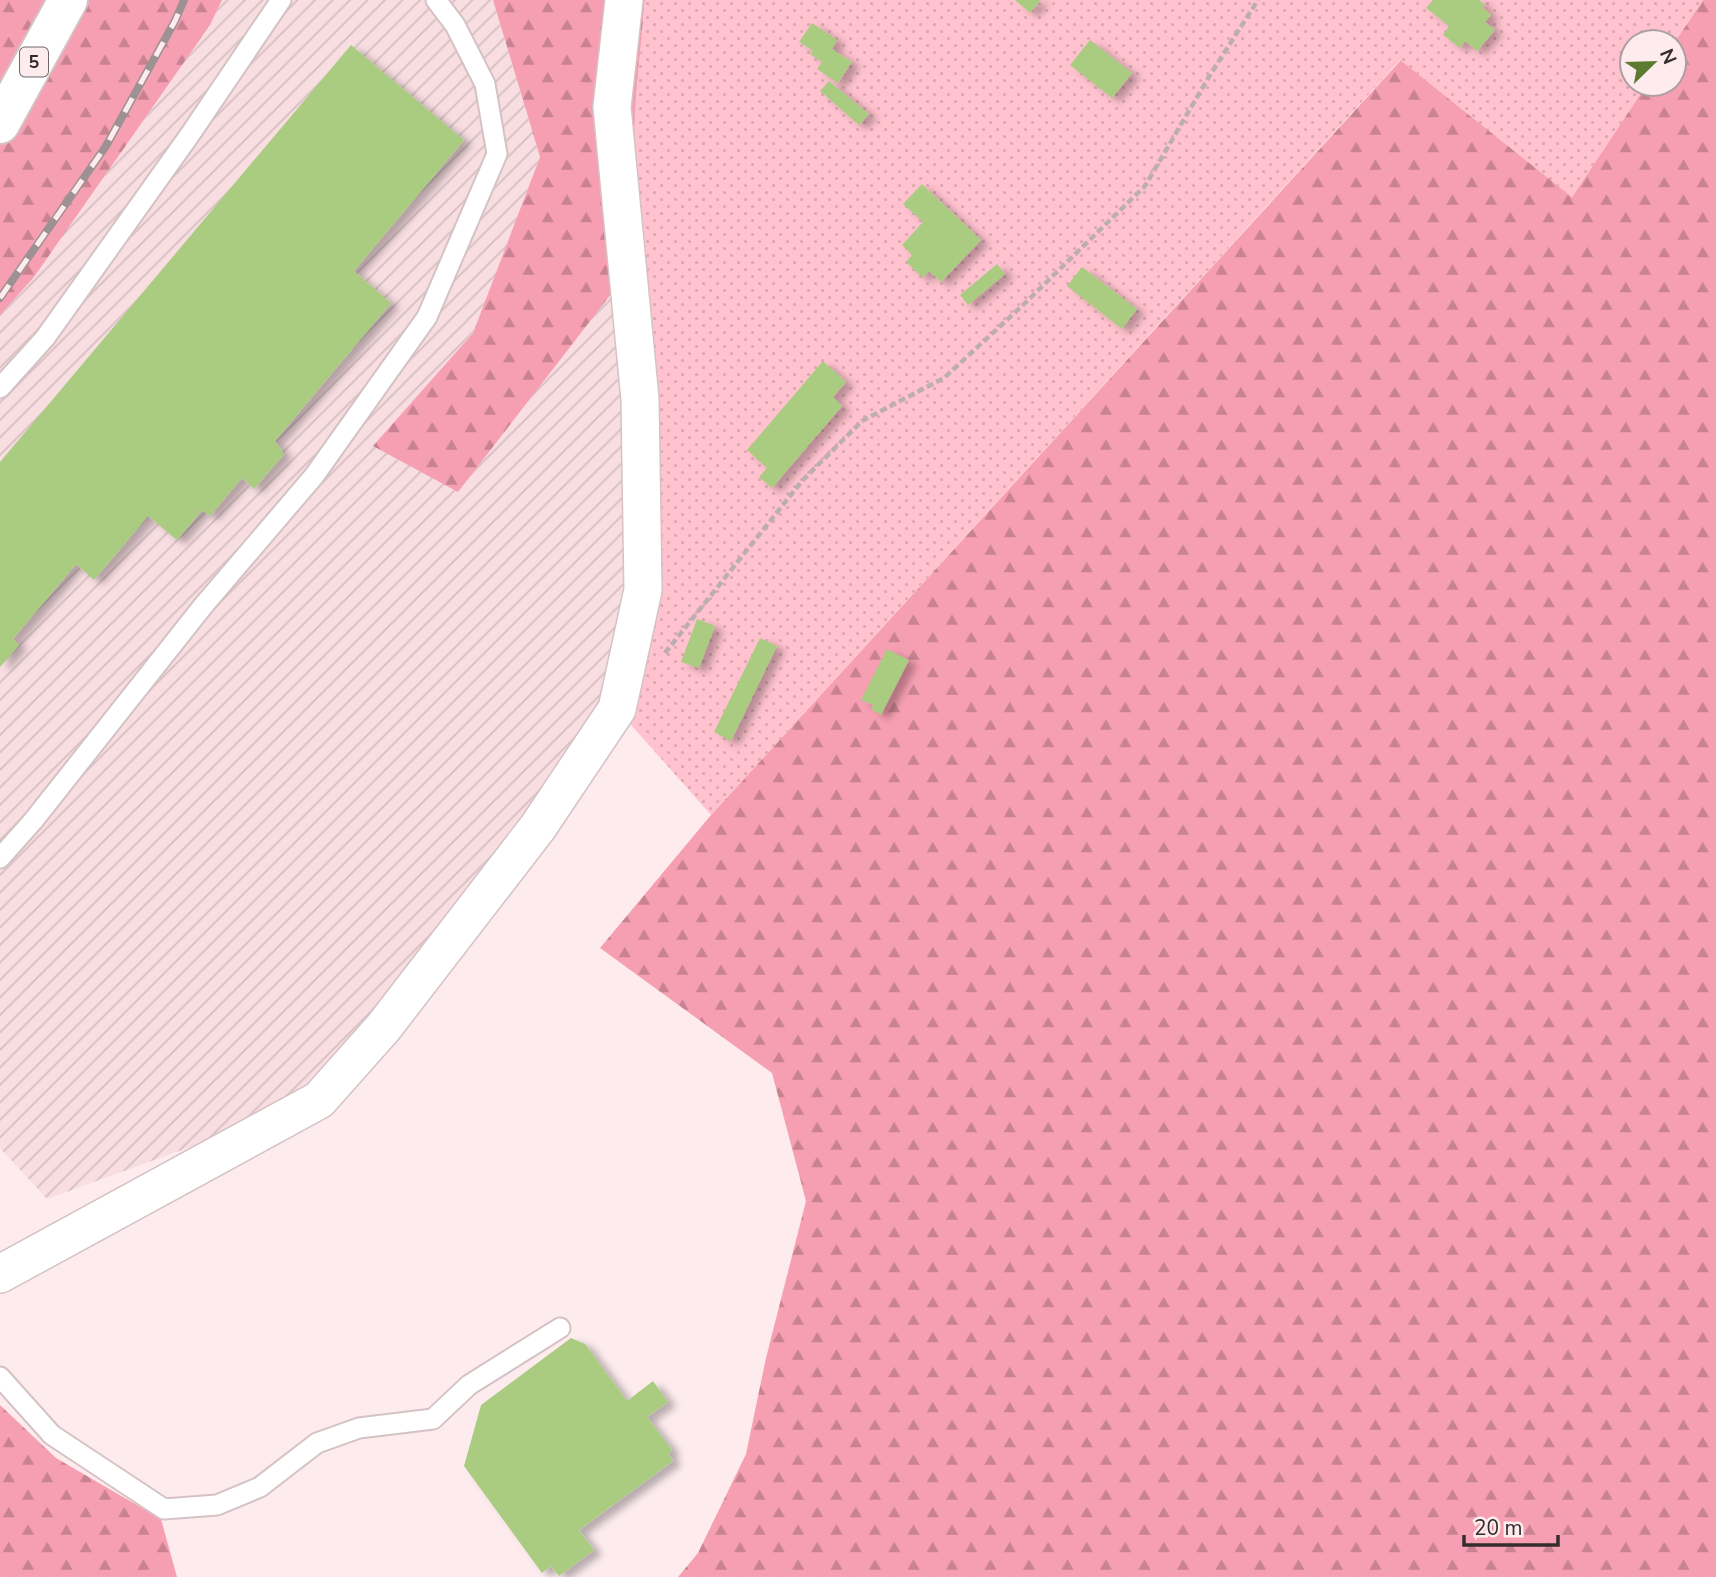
<svg xmlns="http://www.w3.org/2000/svg" width="1716" height="1577" font-family="'Nunito Sans',sans-serif">
	<style>
		.industrial { fill: url(#industrial-furrows) }
		.forest { fill: url(#forest-firs) }
		.garden { fill: url(#garden-dots) }
		.building { fill: #aacc81; filter: url(#shadow) }
		.lines { fill: none; stroke-linecap: round; stroke-linejoin: round }
		.service-casing { stroke: #d4c2c5; stroke-width: 23 }
		.minor-casing { stroke: #d4c2c5; stroke-width: 40 }
		.primary-casing { stroke: #d4c2c5; stroke-width: 42 }
		.path { stroke: #bcaeb0; stroke-width: 4.5; stroke-dasharray: 7 3.5; stroke-linecap: butt }
		.service { stroke: #fff; stroke-width: 19 }
		.minor { stroke: #fff; stroke-width: 37 }
		.primary { stroke: #fff; stroke-width: 38 }
		.rail-casing { stroke: #9e9193; stroke-width: 8 }
		.rail { stroke: #fdebee; stroke-width: 5; stroke-dasharray: 16; stroke-linecap: butt }
		.labels { text-anchor: middle; stroke-width: 7; stroke-linejoin: round; paint-order: stroke }
		.shield { fill: #fdebee; stroke: #706668; stroke-width: 2 }
		.shield-label { font-size: 18px; font-weight: bold; fill: #342d2e }
	</style>
	<defs>
		<pattern id="industrial-furrows" width="10" height="10" patternUnits="userSpaceOnUse" patternTransform="scale(1.75)"><rect width="10" height="10" fill="#f8dde1"/><path d="M-1 1l2-2M0 10L10 0M9 11l2-2" fill="none" stroke="#d5bec1"/></pattern>
		<pattern id="forest-firs" width="22" height="20" patternUnits="userSpaceOnUse" patternTransform="scale(1.75)"><rect width="22" height="20" fill="#f79fb2"/><path d="M5 1l3.5 6h-7zM16 11l3.5 6h-7z" fill="#c98291"/></pattern>
		<pattern id="garden-dots" width="8" height="8" patternUnits="userSpaceOnUse" patternTransform="scale(1.75)"><rect width="8" height="8" fill="#ffc2ce"/><path d="M2 2h.1M6 6h.1" fill="none" stroke="#dba7b1" stroke-width="1.8" stroke-linecap="round"/></pattern>
		<filter id="shadow"><feDropShadow dx="8" dy="4.5" stdDeviation="3.5" flood-color="#0004"/></filter>
	</defs>
	<rect width="100%" height="100%" fill="#fdebee"/>
	<path class="industrial" d="M222,0H493L540,157L473,333L374,446L628,272L640,399L617,709L319,1100L47,1199L0,1148V314L34,277L210,25Z"/>
	<path class="forest" d="M0,0H222L210,25L34,277L0,315Z
		M493,0H645L636,99L628,272L458,492L373,446L473,333L540,157Z
		M1703,0H1716V1577H678L698,1553L746,1454L766,1358L806,1201L772,1073L600,948L711,815L1401,60L1572,197L1647,84H1674V43Z
		M0,1405L56,1458L161,1519L177,1577H0Z"/>
	<path class="garden" d="M645,0H1703L1674,43L1632,42V84H1647L1572,197L1400,60L711,815L617,709L643,590L628,272L636,99Z"/>
	<path class="building" d="M1015,0H1041L1030,13Z
		M1433,0H1479L1485,5L1482,7L1491,15L1485,22L1495,30L1477,51L1465,41L1460,48L1443,35L1449,26L1426,8Z
		M812,23L837,40L832,49L852,62L838,83L817,69L822,62L810,54L813,51L799,42Z
		M1090,40L1132,73L1112,98L1070,65Z
		M351,45L464,140L354,271L391,303L275,441L284,454L254,489L242,478L210,516L202,510L177,540L148,516L94,580L76,564L13,639L19,645L0,667V462Z
		M829,81L869,114L859,125L820,91Z
		M922,184L981,240L941,282L929,271L923,278L906,262L912,255L902,245L923,222L903,204Z
		M997,264L1005,274L968,305L960,295Z
		M1082,267L1137,309L1122,329L1067,286Z
		M823,361L846,382L833,397L842,406L772,488L759,477L767,468L747,450Z
		M697,619L715,626L699,668L681,662Z
		M760,638L777,646L731,741L714,732Z
		M887,649L909,660L881,715L871,709L873,705L861,700Z
		M571,1338L585,1344L627,1401L653,1381L668,1402L647,1417L672,1450L668,1453L673,1461L579,1530L594,1550L559,1576L551,1566L542,1573L464,1466L481,1405Z"/>
	<g class="lines">
		<defs>
			<path id="service" d="M0,388L45,338L189,136L281,0
				M0,858L33,821L203,606L314,476L427,317L497,154L485,84L455,25L436,0
				M0,1377L52,1435L164,1509L217,1505L260,1487L317,1443L359,1428L433,1419L469,1385L560,1328"/>
			<path id="minor" d="M0,1274L319,1100L383,1028L538,827L617,709L643,590L640,399L612,107L624,0"/>
			<path id="primary" d="M0,124L68,0"/>
		</defs>
		<use href="#service" class="service-casing"/>
		<use href="#minor" class="minor-casing"/>
		<use href="#primary" class="primary-casing"/>
		<path class="path" d="M665,653L802,481L862,421L944,378L1023,305L1145,186L1210,75L1258,0"/>
		<use href="#service" class="service"/>
		<use href="#minor" class="minor"/>
		<use href="#primary" class="primary"/>
		<defs>
			<path id="rail" d="M0,298L106,146L175,21L184,0"/>
		</defs>
		<use href="#rail" class="rail-casing"/>
		<use href="#rail" class="rail"/>
	</g>
	<g class="labels">
		<rect class="shield" x="20" y="47.5" width="28" height="29" rx="5"/>
		<g class="shield-label">
			<text x="34" y="68">5</text>
		</g>
	</g>
	<g transform="translate(1653 63) rotate(67)"><circle r="33" fill="#fdebee" stroke="#ad9fa1" stroke-width="2"/>
	<path d="M0-5L12 26L0 18L-12 26Z" fill="#5c7b30"/>
	<text y="-10" font-size="19" font-weight="bold" text-anchor="middle" fill="#342d2e">N</text>
	</g>
	<path d="M1464 1535v10h94v-10" fill="none" stroke="#342d2e" stroke-width="3.5"/>
	<text x="1474" y="1535" font-size="21" fill="#342d2e" stroke="#fdebee" stroke-width="5" paint-order="stroke">20 m</text>
</svg>
